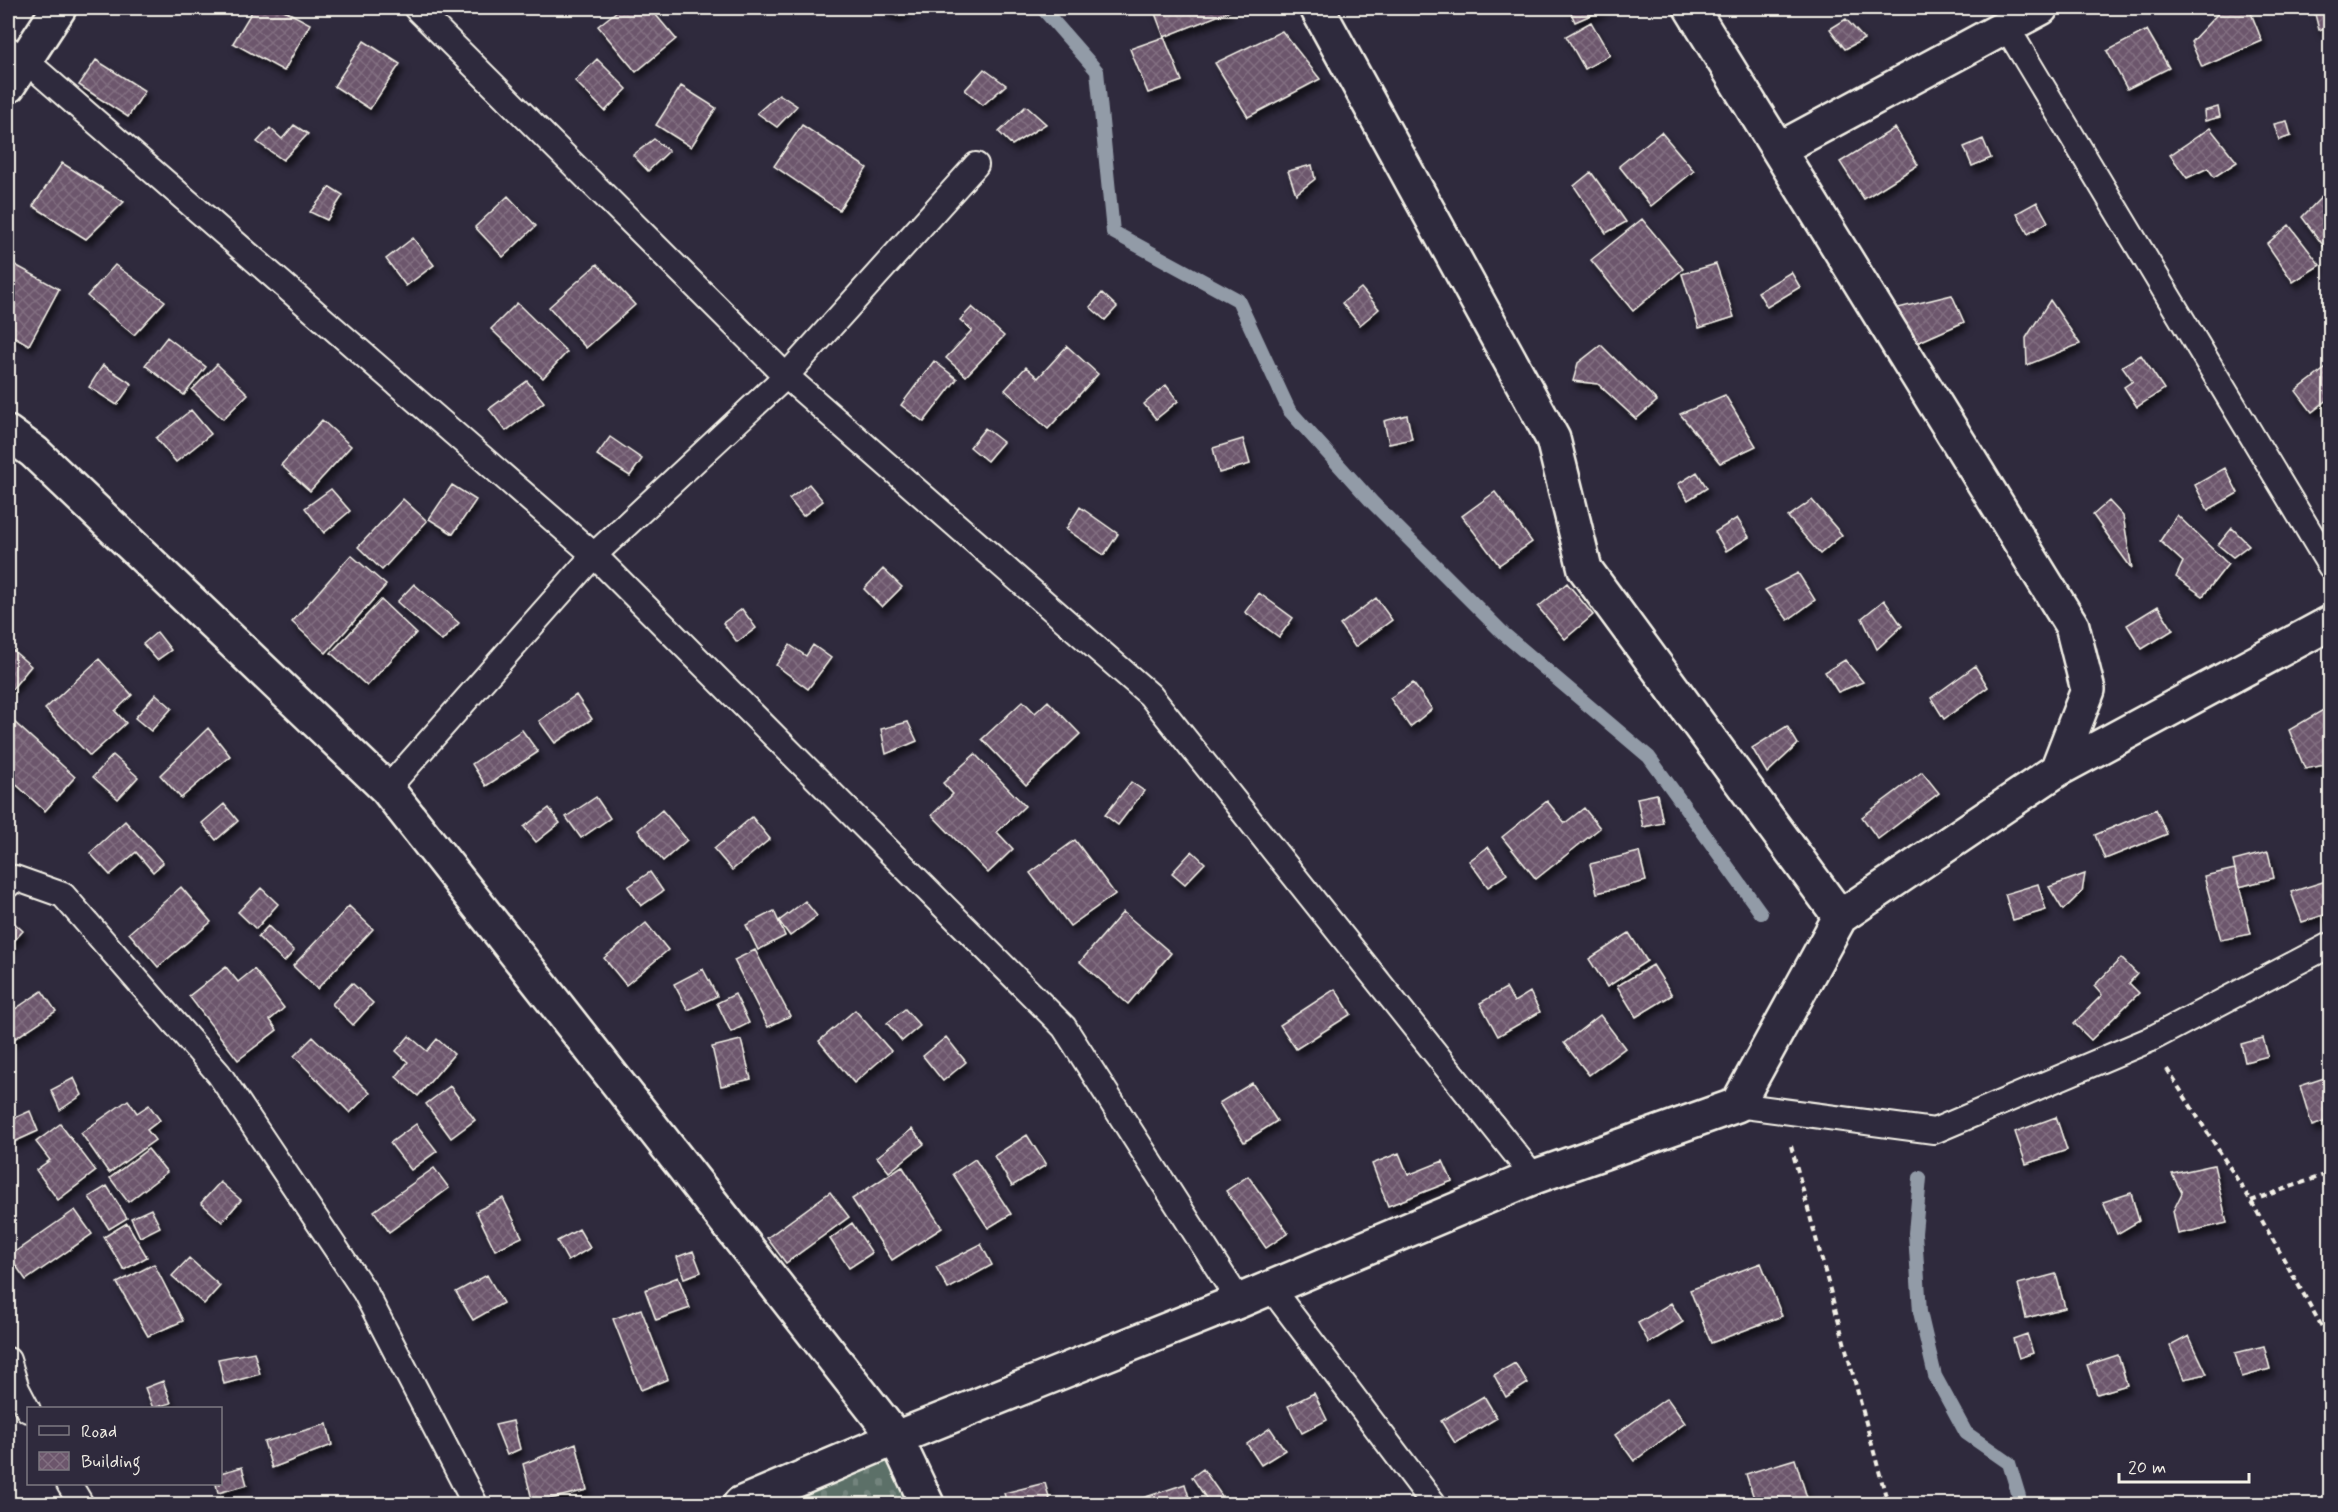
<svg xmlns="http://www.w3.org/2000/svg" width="2338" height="1512" font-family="Mynerve,sans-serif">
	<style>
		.cemetery { fill: url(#cemetery-stones); stroke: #a8b0a8; stroke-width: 1.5 }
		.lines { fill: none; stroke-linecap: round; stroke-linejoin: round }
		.stream { stroke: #929ba7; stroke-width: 14 }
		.building { fill: url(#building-cross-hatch); stroke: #f4f1e8; stroke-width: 1.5; filter: url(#shadow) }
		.lane-casing { stroke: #f4f1e8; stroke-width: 28 }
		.street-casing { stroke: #f4f1e8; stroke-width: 38 }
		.path { stroke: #f4f1e8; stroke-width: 4; stroke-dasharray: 6 4.5; stroke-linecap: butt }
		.lane { stroke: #2f2a3d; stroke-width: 24 }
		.street { stroke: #2f2a3d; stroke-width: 33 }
	</style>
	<defs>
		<pattern id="cemetery-stones" width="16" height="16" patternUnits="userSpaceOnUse" patternTransform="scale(1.5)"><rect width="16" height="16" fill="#5b6f67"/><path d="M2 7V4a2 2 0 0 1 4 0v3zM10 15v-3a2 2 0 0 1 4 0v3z" fill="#73847d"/></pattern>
		<pattern id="building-cross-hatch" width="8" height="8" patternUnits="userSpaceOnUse" patternTransform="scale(1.5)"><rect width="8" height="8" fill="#6c566c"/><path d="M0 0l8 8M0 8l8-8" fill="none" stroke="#826f81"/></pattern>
		<filter id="shadow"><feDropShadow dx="3.5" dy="6" stdDeviation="3" flood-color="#0009"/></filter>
	</defs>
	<rect width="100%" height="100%" fill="#2f2a3d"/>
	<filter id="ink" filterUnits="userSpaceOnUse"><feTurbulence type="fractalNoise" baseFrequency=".0167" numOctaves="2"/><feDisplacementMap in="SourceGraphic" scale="12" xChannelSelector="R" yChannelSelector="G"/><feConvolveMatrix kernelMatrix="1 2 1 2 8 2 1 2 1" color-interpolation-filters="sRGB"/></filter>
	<g filter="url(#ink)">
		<path class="cemetery" d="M896,1438L926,1504H740Z"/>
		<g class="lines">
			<path class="stream" d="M1042,8L1097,71L1113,232L1238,300L1289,410L1372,502L1504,634L1649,757L1761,913
				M1920,1178L1915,1233L1920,1312L1935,1376L1966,1433L2009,1463L2019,1496V1504"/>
		</g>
		<path class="building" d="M254,8H280L310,24L284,71L233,43Z
			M621,8H650L676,39L636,72L598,26Z
			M883,8H911L897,16L881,9Z
			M1153,8H1228L1230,11L1164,37Z
			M1569,8H1607L1575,22Z
			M2223,8H2249L2262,41L2202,67L2191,42Z
			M2330,8V26L2319,30L2314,10Z
			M1846,19L1864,39L1845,49L1830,29Z
			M1591,22L1610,55L1585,69L1566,36Z
			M2147,30L2169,68L2127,89L2107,51Z
			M1282,31L1320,79L1248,117L1215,63Z
			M1164,37L1182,81L1148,93L1130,49Z
			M364,41L400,64L370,109L334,86Z
			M597,59L627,89L605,111L575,81Z
			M96,60L145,91L128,117L79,85Z
			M984,69L1006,85L983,105L965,90Z
			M681,86L716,108L691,147L656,125Z
			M779,94L797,106L777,127L757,113Z
			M1026,106L1046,124L1012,145L999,132Z
			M2218,107L2220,117L2205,121L2204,111Z
			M2287,121L2291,136L2279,140L2274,124Z
			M294,125L308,134L283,160L257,142L270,128L282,139Z
			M802,125L867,168L839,210L774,166Z
			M1895,128L1918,165L1864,199L1840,162Z
			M2210,128L2237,162L2214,177L2208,168L2187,178L2170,155Z
			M1661,132L1694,171L1651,206L1619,166Z
			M654,139L669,151L648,171L633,155Z
			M1983,139L1991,158L1972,166L1964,147Z
			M62,163L124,202L86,239L33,206Z
			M1312,165L1315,179L1296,194L1288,171Z
			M1591,172L1626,222L1606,233L1574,186Z
			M330,187L343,195L327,220L310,212Z
			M2330,188V252L2329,253L2302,217Z
			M508,196L536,226L503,257L475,227Z
			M2037,202L2048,222L2028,234L2017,213Z
			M1642,219L1683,269L1633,311L1591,260Z
			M2289,225L2320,265L2293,282L2267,244Z
			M413,238L434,265L406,286L386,259Z
			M8,261L59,289L29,345L8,333Z
			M597,264L635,305L586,348L549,307Z
			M1716,264L1734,317L1699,328L1682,274Z
			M115,265L165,301L134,335L87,296Z
			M1791,272L1800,287L1767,307L1758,292Z
			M1361,288L1379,309L1360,325L1342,303Z
			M1102,293L1117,307L1105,320L1090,307Z
			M1952,295L1964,322L1910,346L1898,308Z
			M2050,300L2080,344L2027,365L2026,338Z
			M517,303L567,352L543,378L491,329Z
			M972,307L1004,336L966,376L946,358L972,330L960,320Z
			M167,337L206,367L184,395L145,365Z
			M1601,345L1657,401L1636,419L1598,384L1573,381L1578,363Z
			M1067,346L1098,374L1048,429L1005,390L1026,367L1038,378Z
			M2141,355L2164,389L2137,407L2124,387L2133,381L2122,366Z
			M934,361L957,379L924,422L901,405Z
			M217,364L248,394L223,419L192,390Z
			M103,365L132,384L117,405L89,387Z
			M2330,365V398L2312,412L2296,391Z
			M527,381L544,402L506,431L489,409Z
			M1166,385L1178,401L1156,419L1144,404Z
			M1725,395L1756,446L1720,463L1680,414Z
			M191,410L211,434L176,462L156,438Z
			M1407,415L1412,439L1389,444L1384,421Z
			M322,420L351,446L310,491L281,465Z
			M985,428L1003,442L987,461L970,447Z
			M610,437L642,459L630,476L597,455Z
			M1243,439L1250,464L1219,473L1213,448Z
			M2225,468L2238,493L2208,510L2195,485Z
			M1697,472L1707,488L1688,500L1678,484Z
			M809,484L823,501L803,516L789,499Z
			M452,485L476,500L453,534L429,519Z
			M331,489L350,511L324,533L305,508Z
			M1495,492L1532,542L1499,565L1462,516Z
			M403,499L427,521L382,570L358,547Z
			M1812,500L1842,535L1820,554L1788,517Z
			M2109,501L2123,516L2132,569L2093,515Z
			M1080,507L1118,534L1104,555L1066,529Z
			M2177,515L2228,564L2203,596L2176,577L2183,562L2160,541Z
			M1737,518L1749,537L1726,551L1715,532Z
			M2232,528L2249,545L2233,557L2218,545Z
			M351,555L386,585L326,653L292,622Z
			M883,569L902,587L882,607L864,589Z
			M1798,573L1815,600L1788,620L1765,590Z
			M1567,583L1593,615L1565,639L1538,607Z
			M414,584L459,623L442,641L397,602Z
			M1259,593L1293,618L1279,637L1245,612Z
			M1376,598L1392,620L1355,647L1340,625Z
			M381,600L416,633L367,686L331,653Z
			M1884,600L1902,626L1877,649L1862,618Z
			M2158,606L2173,630L2142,649L2127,625Z
			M742,609L756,628L737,642L723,623Z
			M157,632L171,650L157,660L143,644Z
			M790,645L806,656L813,645L831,658L808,689L776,665Z
			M9,647L31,666L8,694V650Z
			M99,659L132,695L115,711L126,723L90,756L45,709Z
			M1845,660L1863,682L1838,692L1825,672Z
			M1975,666L1988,687L1944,719L1931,698Z
			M1413,683L1432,709L1410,727L1390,698Z
			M156,694L172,708L151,731L135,718Z
			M576,695L592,719L555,743L539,721Z
			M1023,701L1035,713L1048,701L1080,734L1026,785L982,739Z
			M2330,706V764L2305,769L2289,730Z
			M12,720L75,777L45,811L8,777V726Z
			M908,722L917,741L886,754L881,729Z
			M1787,726L1798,744L1767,773L1752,748Z
			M208,728L230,756L181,798L160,775Z
			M522,730L538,752L486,786L472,764Z
			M975,754L1025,806L997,832L1013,849L988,873L932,815L953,794L943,783Z
			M113,755L138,777L118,799L93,777Z
			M1922,772L1939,793L1878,839L1862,817Z
			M1131,782L1144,791L1118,825L1105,815Z
			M1657,794L1663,823L1643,827L1637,798Z
			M596,797L610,818L581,838L566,817Z
			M1547,801L1565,823L1584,808L1600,828L1536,879L1502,837Z
			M224,804L238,821L216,840L202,823Z
			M549,808L560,823L536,842L524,827Z
			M2156,809L2167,834L2105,859L2095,835Z
			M662,810L687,840L663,861L638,830Z
			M752,817L770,839L732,870L714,849Z
			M125,821L163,863L153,872L136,852L110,875L90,853Z
			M1075,840L1115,894L1070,926L1030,873Z
			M1488,847L1507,874L1488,887L1469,861Z
			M1192,851L1205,863L1185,884L1172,873Z
			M1639,852L1646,881L1597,893L1590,864Z
			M2268,852L2274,878L2239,887L2233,861Z
			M2235,869L2251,934L2221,940L2204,876Z
			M650,872L663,891L641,906L628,887Z
			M2085,874L2082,892L2063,910L2049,887Z
			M2329,880L2330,913L2302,922L2291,892Z
			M2038,884L2046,910L2013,920L2005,894Z
			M181,887L211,922L158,967L129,933Z
			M261,888L278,904L256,929L238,912Z
			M805,901L817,916L790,936L779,921Z
			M349,906L373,929L317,989L293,966Z
			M774,911L785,936L758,950L746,925Z
			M1123,912L1171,953L1128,1004L1080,962Z
			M8,917L23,931L8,947Z
			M646,923L668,950L626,985L604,958Z
			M268,926L294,951L284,962L258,937Z
			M1629,933L1647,961L1607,987L1589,959Z
			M755,950L790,1016L768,1027L734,960Z
			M2121,958L2137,974L2129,983L2139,993L2091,1040L2074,1023L2102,995L2094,986Z
			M1653,965L1672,995L1636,1017L1617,986Z
			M226,967L238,982L254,969L284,1008L270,1020L277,1030L238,1060L189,996Z
			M703,969L717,996L688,1010L674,984Z
			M352,983L373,1003L353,1025L332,1004Z
			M1506,988L1514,1002L1530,992L1540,1012L1498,1036L1480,1003Z
			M1335,989L1351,1014L1296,1049L1280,1025Z
			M42,991L56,1011L8,1043V1014Z
			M735,994L749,1023L731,1032L717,1003Z
			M905,1009L920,1026L902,1041L887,1023Z
			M855,1010L891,1051L854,1083L819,1041Z
			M1600,1015L1625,1048L1589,1075L1564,1043Z
			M409,1036L427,1051L437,1039L454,1054L418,1096L396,1077L408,1062L396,1051Z
			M313,1037L370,1093L350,1113L294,1056Z
			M946,1037L966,1062L943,1081L923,1056Z
			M2263,1038L2268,1056L2245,1062L2241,1044Z
			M741,1040L751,1079L721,1086L712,1047Z
			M2330,1076V1120L2312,1126L2300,1086Z
			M74,1078L82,1095L60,1110L51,1090Z
			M1252,1083L1277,1121L1244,1142L1219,1103Z
			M450,1086L475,1120L451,1138L426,1104Z
			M128,1100L137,1113L149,1105L160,1120L147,1130L155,1140L109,1173L81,1133Z
			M30,1111L38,1131L14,1142L8,1127V1121Z
			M2056,1117L2067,1150L2026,1164L2015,1132Z
			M60,1124L96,1171L58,1200L36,1170L50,1160L36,1142Z
			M416,1124L437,1151L411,1170L390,1143Z
			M912,1129L924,1144L889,1172L877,1157Z
			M1027,1135L1046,1165L1012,1186L994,1156Z
			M148,1149L167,1172L128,1202L110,1178Z
			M1399,1153L1408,1175L1443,1161L1452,1181L1388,1206L1372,1164Z
			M975,1159L1011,1214L988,1228L953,1174Z
			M2214,1165L2227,1223L2178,1234L2173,1211L2182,1193L2172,1174Z
			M902,1166L942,1228L892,1260L852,1199Z
			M434,1168L449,1188L389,1232L374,1211Z
			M1248,1176L1288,1233L1266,1248L1226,1191Z
			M220,1182L241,1200L222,1222L201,1203Z
			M107,1186L127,1218L109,1229L89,1197Z
			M830,1192L849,1217L786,1263L767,1238Z
			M2131,1193L2139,1221L2117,1234L2103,1202Z
			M503,1198L522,1237L495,1250L476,1211Z
			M151,1209L160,1227L140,1237L131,1218Z
			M75,1210L92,1234L26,1280L9,1256Z
			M127,1223L147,1257L124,1270L104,1237Z
			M852,1223L872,1253L849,1268L830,1239Z
			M579,1229L590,1248L568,1261L557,1241Z
			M981,1244L992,1265L948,1289L936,1267Z
			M693,1251L701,1272L684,1278L677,1257Z
			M189,1258L220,1286L204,1304L172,1276Z
			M1761,1263L1782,1316L1711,1343L1690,1290Z
			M154,1264L183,1321L148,1336L117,1283Z
			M2056,1274L2065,1308L2026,1318L2018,1284Z
			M487,1275L503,1303L473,1320L456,1292Z
			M678,1277L690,1308L656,1320L645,1290Z
			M1671,1303L1683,1322L1649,1343L1638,1323Z
			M641,1309L668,1379L641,1390L613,1319Z
			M2027,1334L2033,1353L2019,1358L2013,1339Z
			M2189,1336L2207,1374L2184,1379L2170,1346Z
			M2264,1346L2270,1369L2242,1377L2235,1353Z
			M254,1352L260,1374L224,1384L218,1359Z
			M2118,1355L2127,1385L2097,1394L2087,1365Z
			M1515,1363L1528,1383L1506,1397L1494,1375Z
			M163,1381L171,1403L153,1408L145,1388Z
			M1314,1393L1327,1420L1302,1433L1288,1406Z
			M1484,1396L1497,1418L1455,1443L1441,1421Z
			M1667,1398L1685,1423L1634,1461L1615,1435Z
			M513,1421L520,1449L507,1455L495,1425Z
			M327,1424L332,1445L272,1468L264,1442Z
			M1270,1428L1285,1450L1261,1465L1247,1444Z
			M576,1443L587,1490L533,1503L523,1464Z
			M1795,1459L1809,1504H1756L1746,1474Z
			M242,1467L247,1485L218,1493L216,1484H220V1473Z
			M1203,1469L1222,1496L1210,1504L1192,1477Z
			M1045,1483L1051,1504H1007L1004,1493Z
			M1185,1484L1191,1504H1122L1131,1502Z"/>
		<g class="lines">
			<defs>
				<path id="lane" d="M416,8L786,376L1150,695L1534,1177
					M2006,26L2330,566
					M8,49L25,60L594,555L1064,1027L1239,1301
					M387,789L594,555L786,376L976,165
					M8,885L15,878L63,895L219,1074L365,1292L475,1504
					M1737,1105L1934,1131L2149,1040L2330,945
					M1271,1288L1434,1504
					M8,1360L17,1389L28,1410
					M69,1484L81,1504"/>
				<path id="street" d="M1317,8L1553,439L1585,569L1840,917
					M8,86L59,8
					M1779,149L2041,8
					M8,433L34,452L387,789L896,1438L927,1504
					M2057,770L2330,623
					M740,1504L896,1438L1239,1301L1534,1177L1737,1105L1840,917L2057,770L2088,690L2072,626L1691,8"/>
			</defs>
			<use href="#lane" class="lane-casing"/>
			<use href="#street" class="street-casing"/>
			<path class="path" d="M2167,1069L2251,1201L2330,1341
				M1791,1146L1888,1504
				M2251,1201L2330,1173"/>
			<use href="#lane" class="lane"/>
			<use href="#street" class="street"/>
		</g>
	</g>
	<rect width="2338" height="1512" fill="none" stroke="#2f2a3d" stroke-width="30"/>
	<rect x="15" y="15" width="2308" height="1482" fill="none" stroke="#f4f1e8" stroke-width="2" filter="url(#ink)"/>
	<rect x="27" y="1407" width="195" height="78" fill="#2f2a3d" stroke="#7e7a81" stroke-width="1.5"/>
	<rect x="39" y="1426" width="30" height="9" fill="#2f2a3d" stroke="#7e7a81" stroke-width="1.5"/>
	<text x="81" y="1437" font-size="18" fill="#f4f1e8">Road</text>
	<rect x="39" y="1452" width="30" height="18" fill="url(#building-cross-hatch)" stroke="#7e7a81" stroke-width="1.5"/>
	<text x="81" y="1467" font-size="18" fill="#f4f1e8">Building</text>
	<path d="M2119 1473v9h130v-9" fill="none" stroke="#f4f1e8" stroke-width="3"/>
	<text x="2128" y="1473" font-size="18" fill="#f4f1e8" stroke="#2f2a3d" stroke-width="4.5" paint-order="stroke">20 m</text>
</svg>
